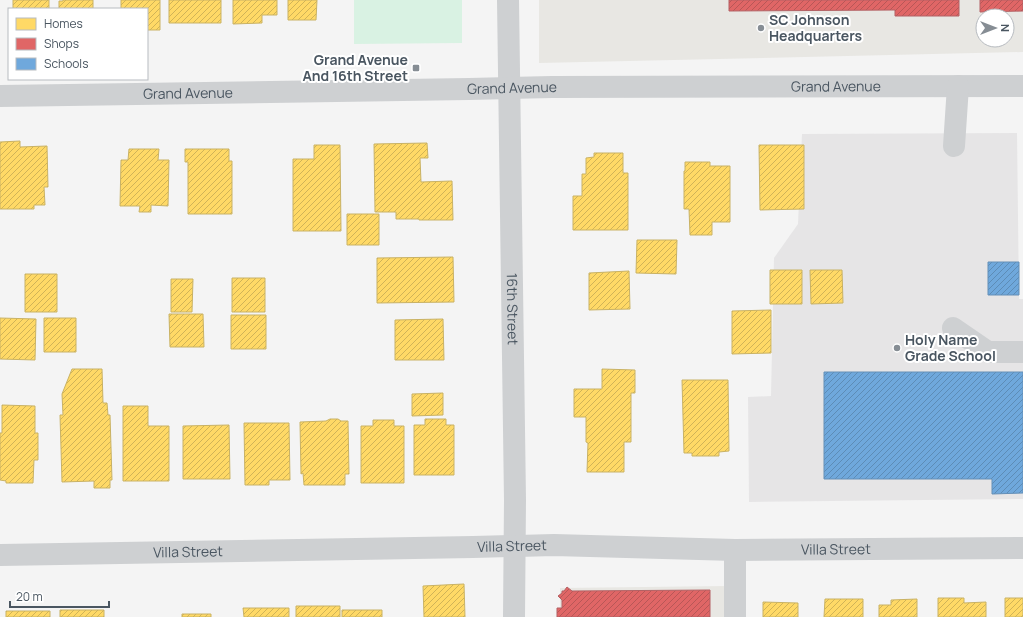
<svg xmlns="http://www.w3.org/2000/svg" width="1023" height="617" font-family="Manrope,sans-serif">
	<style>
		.commercial { fill: #e8e7e3; fill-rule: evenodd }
		.education { fill: #e6e5e6 }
		.grass { fill: #d9f2e3 }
		.homes { fill: url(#homes-hatch); stroke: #c9b264 }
		.shops { fill: url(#shops-hatch); stroke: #b36164 }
		.schools { fill: url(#schools-hatch); stroke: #648fb7 }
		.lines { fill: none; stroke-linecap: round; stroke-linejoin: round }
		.minor { stroke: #ced0d2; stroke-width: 22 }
		.poi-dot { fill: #868d94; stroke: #fff; stroke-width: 1.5 }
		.labels { text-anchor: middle; stroke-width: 4; stroke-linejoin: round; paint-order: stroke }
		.poi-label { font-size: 14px; font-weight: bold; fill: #4a5661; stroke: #fff; text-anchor: start }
		.street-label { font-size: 14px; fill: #4a5661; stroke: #fff }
	</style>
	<defs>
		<pattern id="homes-hatch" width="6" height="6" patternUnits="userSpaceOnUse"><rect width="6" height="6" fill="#ffd966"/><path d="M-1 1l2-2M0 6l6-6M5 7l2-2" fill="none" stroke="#d0b357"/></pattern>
		<pattern id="shops-hatch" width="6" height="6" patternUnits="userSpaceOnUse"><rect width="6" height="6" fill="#e06666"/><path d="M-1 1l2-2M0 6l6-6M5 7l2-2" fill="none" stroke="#b85757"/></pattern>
		<pattern id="schools-hatch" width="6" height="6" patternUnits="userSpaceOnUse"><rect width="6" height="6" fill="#6fa8dc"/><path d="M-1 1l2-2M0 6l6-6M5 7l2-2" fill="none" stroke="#5d8cb6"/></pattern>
	</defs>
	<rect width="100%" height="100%" fill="#f4f4f4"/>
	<path class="commercial" d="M539,0H1023V52L539,63ZM983,16H1007V40H983Z
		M728,586L729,617H560V588Z"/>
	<path class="education" d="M1017,133L1019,299H1023V499L749,502L748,397L771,396L774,258L798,224L802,134Z"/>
	<path class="grass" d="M354,0H462V43L354,44Z"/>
	<path class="homes" d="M13,0H49V9H13Z
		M63,0H93V9H59V1H63Z
		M121,0H160V30H147V9H121Z
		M169,0H221V23H169Z
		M233,0H277V15H262V23L233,24Z
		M288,0H317L316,20H288Z
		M20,141V147L47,146L48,187H44L45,205H34V209H0V142Z
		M427,143L428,158H420L421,182L452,181L453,220H419V219H396V212H375L374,144Z
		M314,145H340L341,231H293V159H314Z
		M759,145H804V209L760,210Z
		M129,149H159L158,160H169L168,206L151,205V212H139L140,206H120L121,160H128Z
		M185,149H229V161H232V214H188V162H185Z
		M594,153H623V173H628V230H573V196H582V174H586V158L594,157Z
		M685,162H710V166H730V222H712V235H690L689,209H684V171H685Z
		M347,214H379V245H347Z
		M637,240H677L676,274L636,273Z
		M453,257L454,302L377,303V258Z
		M770,270H802V304H770Z
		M810,270H842L843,303L811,304Z
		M629,271L630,309L589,310V273Z
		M25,274H57V312H25Z
		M232,278H265V312H232Z
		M171,279H193L192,312H171Z
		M771,310V353L732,354V311Z
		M169,314H203L204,347H170Z
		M231,315H266V349H231Z
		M0,318L36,319L35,360L0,359Z
		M44,318H76V352H44Z
		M443,319L444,360H395V320Z
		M72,369H102L103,403H107L108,415H110L112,480H110V488H94V481L62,482L60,415H63L62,394Z
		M602,369L635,370V393H631V442H624V472H587L588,443L586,442V417H574V389H602Z
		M682,380H728L729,451L719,452V456H692V453H684Z
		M443,393V415L412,416V394Z
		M2,405L35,406V433H38V460H34L33,483H6V481L0,480V433H2Z
		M123,406H148V426H169V481H123Z
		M330,419H338L341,421H348L349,474H345V485H304L303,473L301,474L300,422L326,421Z
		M425,419H446V425H454V475H414V425H425Z
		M373,420H394V426H404V483H361V426H373Z
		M244,423H289L290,480H269V485H245Z
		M229,425L230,479H183V426Z
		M464,584L465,617H424L423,586Z
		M938,598H964V603L986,602V617H938Z
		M1005,598H1023V617H1005Z
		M825,599H863V617H824Z
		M917,599V617H879V605H891V600Z
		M763,602L798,603V617H763Z
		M296,606H340V617H296Z
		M243,608H289V617H244Z
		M60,610H104V617H60Z
		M342,610H382V617H342Z
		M6,611H50V617H6Z
		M182,614H211V617H182Z"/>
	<path class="shops" d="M729,0H959V16H895V10L729,11Z
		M980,0H1023V11L980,12Z
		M567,587L572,591L710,590V617H557V608H562V600L558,596L562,593V591H564Z"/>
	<path class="schools" d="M988,262H1019V295H988Z
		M824,372H1023V493L992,494V479H824Z"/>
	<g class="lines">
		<g class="minor">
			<path id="s1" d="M508,0L515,500L514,617"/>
			<path id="s2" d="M0,96L469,89L552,87L1023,86"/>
			<path d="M954,146L958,86"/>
			<path d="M953,328L988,352H1023"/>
			<path id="s3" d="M0,555L473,547L554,545L735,550L1023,548"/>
			<path d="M735,617V550"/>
		</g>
	</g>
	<g class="poi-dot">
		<circle cx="761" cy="28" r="4"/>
		<rect x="412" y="64" width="8" height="8" rx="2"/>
		<circle cx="897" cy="348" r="4"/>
	</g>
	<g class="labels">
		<g class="poi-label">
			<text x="769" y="25">SC Johnson<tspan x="769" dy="16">Headquarters</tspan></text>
			<text x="408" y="65" text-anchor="end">Grand Avenue<tspan x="408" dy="16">And 16th Street</tspan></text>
			<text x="905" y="345">Holy Name<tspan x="905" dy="16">Grade School</tspan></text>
		</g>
		<g class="street-label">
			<text dy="5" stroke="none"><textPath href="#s2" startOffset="836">Grand Avenue</textPath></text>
			<text dy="5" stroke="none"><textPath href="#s2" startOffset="512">Grand Avenue</textPath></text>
			<text dy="5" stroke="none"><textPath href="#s2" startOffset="188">Grand Avenue</textPath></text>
			<text dy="5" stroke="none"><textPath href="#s1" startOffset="309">16th Street</textPath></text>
			<text dy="5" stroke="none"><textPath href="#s3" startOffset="512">Villa Street</textPath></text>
			<text dy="5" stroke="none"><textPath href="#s3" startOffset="836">Villa Street</textPath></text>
			<text dy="5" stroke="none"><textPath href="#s3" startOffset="188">Villa Street</textPath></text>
		</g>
	</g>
	<rect x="8" y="8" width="140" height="72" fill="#ffffff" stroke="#b7bbc0"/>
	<rect x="16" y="18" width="20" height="12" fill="#ffd966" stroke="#b7bbc0"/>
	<text x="44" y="28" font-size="12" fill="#4a5661">Homes</text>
	<rect x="16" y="38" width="20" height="12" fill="#e06666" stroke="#b7bbc0"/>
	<text x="44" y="48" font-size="12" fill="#4a5661">Shops</text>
	<rect x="16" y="58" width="20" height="12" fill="#6fa8dc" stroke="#b7bbc0"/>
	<text x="44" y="68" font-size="12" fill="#4a5661">Schools</text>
	<g transform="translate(995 28) rotate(90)"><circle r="19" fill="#ffffff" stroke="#b7bbc0"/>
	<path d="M0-3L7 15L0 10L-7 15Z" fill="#868d94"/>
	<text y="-6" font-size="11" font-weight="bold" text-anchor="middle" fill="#4a5661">N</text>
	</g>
	<path d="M10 601v6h99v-6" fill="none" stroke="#4a5661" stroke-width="2"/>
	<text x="16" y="601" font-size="12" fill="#4a5661" stroke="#ffffff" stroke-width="3" paint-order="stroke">20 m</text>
</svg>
